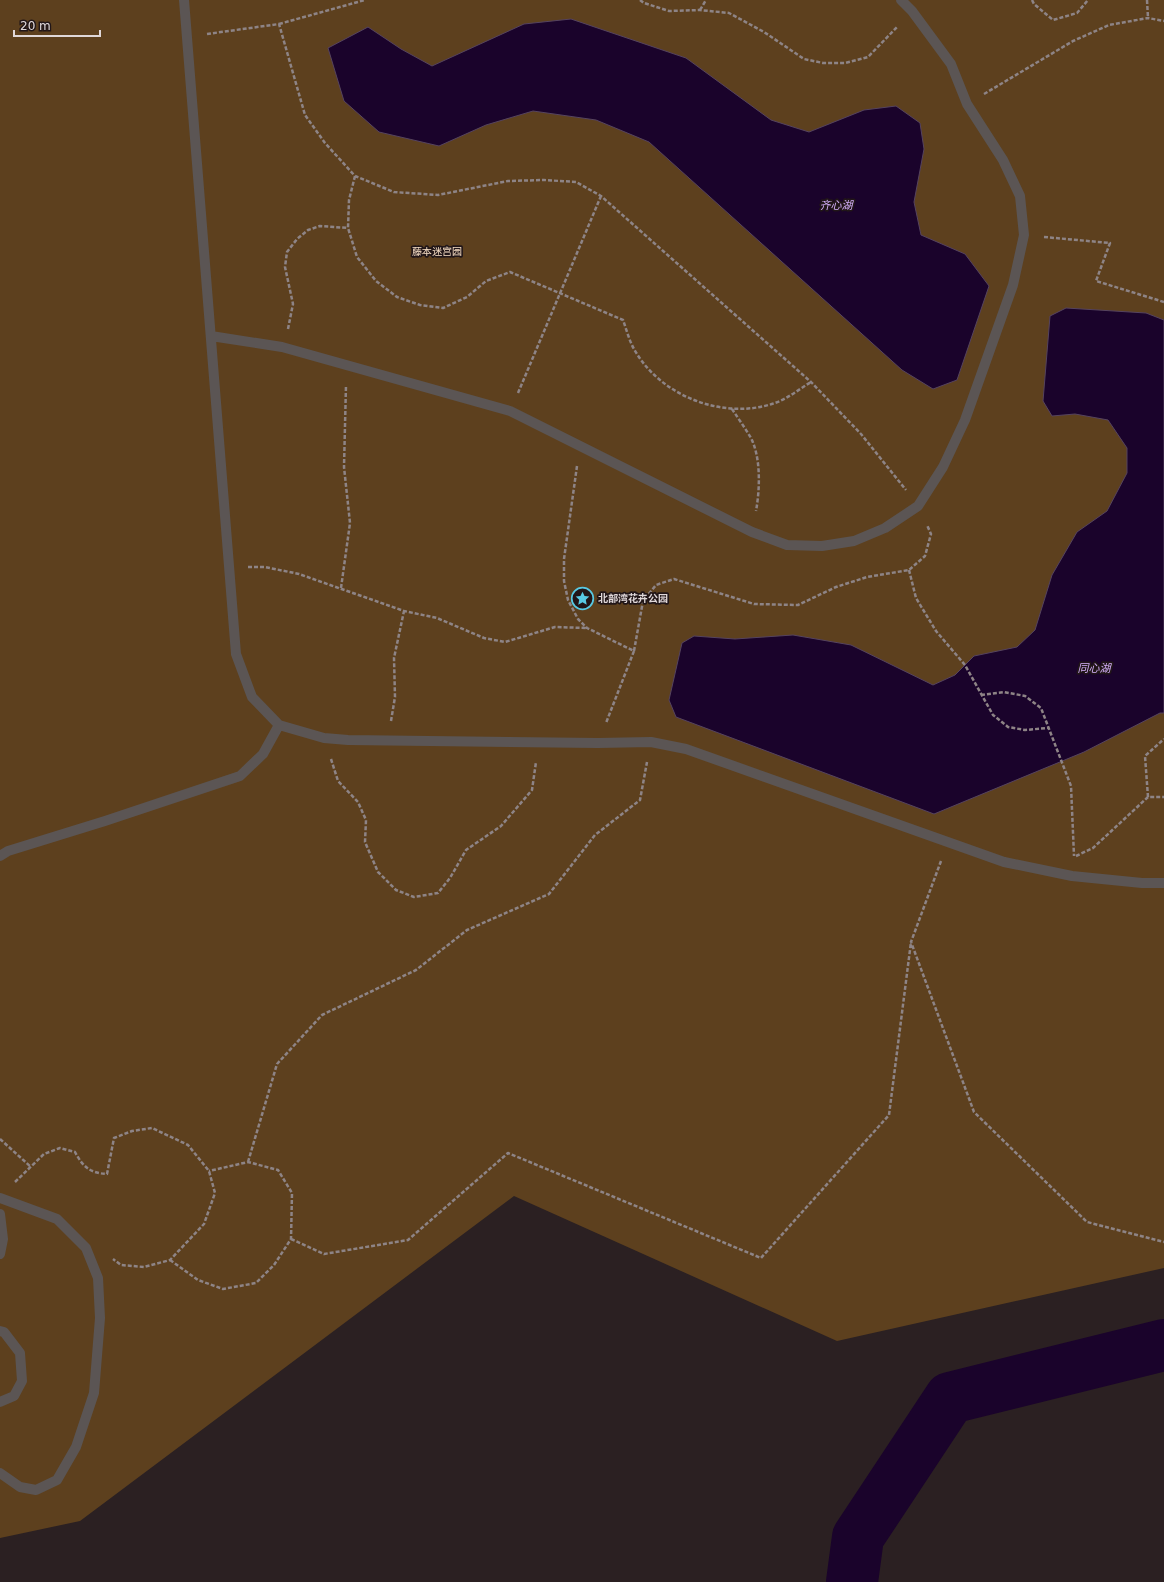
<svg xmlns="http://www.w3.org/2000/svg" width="1164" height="1582" font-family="'DejaVu Sans','Noto Sans SC',sans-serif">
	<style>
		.green { fill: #5d401e }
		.water { fill: #1a032b; stroke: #55435f }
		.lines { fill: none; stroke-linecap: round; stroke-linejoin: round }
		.river { stroke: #1a032b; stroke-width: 52 }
		.path { stroke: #8e8486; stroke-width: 2.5; stroke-dasharray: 4 2; stroke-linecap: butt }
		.service { stroke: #5b5554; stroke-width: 10 }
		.labels { text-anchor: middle; stroke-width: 3.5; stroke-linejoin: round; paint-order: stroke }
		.park-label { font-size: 10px; fill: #f7dec4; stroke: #211618 }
		.poi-label { font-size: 10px; font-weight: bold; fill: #e0d8d9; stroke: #211618; text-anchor: start }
		.water-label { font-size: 11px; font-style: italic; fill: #d5b0fb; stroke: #211618 }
	</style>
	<rect width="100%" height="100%" fill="#2b2022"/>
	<path class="green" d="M0,0H1164V1268L837,1341L514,1196L80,1521L0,1538Z"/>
	<path class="water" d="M571,19L686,58L771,120L809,132L864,110L896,106L920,123L924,149L914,202L921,235L965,254L989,286L957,380L933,389L902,370L649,142L596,120L533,111L486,125L439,146L379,132L344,101L328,48L368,27L401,49L432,66L524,24Z
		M1066,308L1146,313L1164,320V713H1160L1084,752L934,814L676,717L669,700L682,643L694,636L735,639L793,635L851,645L933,685L955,675L974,656L1017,647L1035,630L1052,575L1077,532L1107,511L1127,473V448L1108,420L1075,414L1052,416L1043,401L1050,316Z"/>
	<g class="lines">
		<path class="river" d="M852,1582L858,1537L950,1398L1164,1345"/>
		<path class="path" d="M640,0L644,3L669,11L700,10L729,13L764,32L804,59L823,63H845L868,57L898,26
			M1032,0L1034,4L1053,20L1077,13L1088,0
			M1147,0L1148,18
			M700,10L706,0
			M279,24L365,0
			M207,34L279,24L305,115L325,143L355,176L394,192L438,195L508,181L544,180L576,182L601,196L811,382L861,434L906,490
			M984,94L1073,41L1109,25L1148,18L1164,21
			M355,176L349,200L348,228L357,257L376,281L397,297L420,305L443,308L467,297L486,281L510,272L623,320C627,331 630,344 637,354C665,399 730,422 780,401C791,396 801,388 811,382
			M1044,237L1110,243L1096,281L1164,302
			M288,329L293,304L285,267L287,252L297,239L308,230L320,226L348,228
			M518,393L601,196
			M732,409C738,418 745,428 751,438C761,458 760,489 756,511
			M577,466L564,559V581L568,600L578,619L587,628L634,651L606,723
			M248,567H265L299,574L404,611L437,618L484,638L505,642L555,627L587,628
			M909,570L916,598L936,631L965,665L993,715L1008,727L1025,730L1048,728
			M341,588L350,523L344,467L346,385
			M634,651L643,601L656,585L674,579L754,604L798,605L836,587L867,577L909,570L925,556L931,534L927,525
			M981,695L1004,692L1025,696L1041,708L1071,786L1074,856
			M391,721L395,697L394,658L404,611
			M331,759L338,781L358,802L366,820L365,842L378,872L396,890L414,897L438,893L450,878L466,850L501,826L532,790L536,762
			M1148,797L1145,756L1164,739
			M1076,856L1093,848L1148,797H1164
			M941,861L911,942L974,1112L1087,1222L1164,1242
			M0,1139L31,1167
			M248,1162L277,1064L322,1015L416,970L467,930L549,894L595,835L640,800L647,762
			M15,1182L44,1154L60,1148L75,1152C83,1167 90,1173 107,1174L114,1138L132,1131L152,1128L188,1145L209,1171L215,1193L204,1224L170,1260L144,1267L121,1265L113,1259
			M291,1239L324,1254L408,1240L508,1153L761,1258L889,1115L911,942
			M170,1260L198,1280L223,1289L256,1283L274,1265L291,1239L292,1193L278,1170L248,1162L209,1171"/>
		<path class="service" d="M184,0L236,654L252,697L279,725L324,738L348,740L598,743L651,742L686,749L1004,862L1072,876L1142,883H1164
			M211,336L282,347L510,411L752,532L787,545L822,546L854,541L885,528L918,506L943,467L965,420L1013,285L1024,235L1020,196L1003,160L967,104L951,64L912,11L901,0
			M0,856L8,851L105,821L240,776L263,754L279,725
			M0,1198L57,1219L86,1248L98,1278L100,1318L94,1393L76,1447L57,1480L36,1490L20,1487L0,1473
			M0,1214L3,1239L0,1254
			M0,1331L4,1332L20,1353L22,1381L14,1396L0,1402"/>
	</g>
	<defs>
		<symbol id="sight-ring" viewBox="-11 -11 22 22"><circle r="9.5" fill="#211618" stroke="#58c9e3" stroke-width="1.5"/><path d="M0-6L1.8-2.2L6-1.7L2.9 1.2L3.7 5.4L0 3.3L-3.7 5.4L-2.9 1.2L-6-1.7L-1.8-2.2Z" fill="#58c9e3"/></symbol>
	</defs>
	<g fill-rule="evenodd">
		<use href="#sight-ring" x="570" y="586" width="25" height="25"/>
	</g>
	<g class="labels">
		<g class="park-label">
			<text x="437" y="255">藤本迷宫园</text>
		</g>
		<g class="poi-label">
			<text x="598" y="602">北部湾花卉公园</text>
		</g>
		<g class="water-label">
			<text x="836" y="209">齐心湖</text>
			<text x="1094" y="672">同心湖</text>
		</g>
	</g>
	<path d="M14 30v6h86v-6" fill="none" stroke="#e0d8d9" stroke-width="2"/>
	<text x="20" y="30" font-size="12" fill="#e0d8d9" stroke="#211618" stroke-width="3" paint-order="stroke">20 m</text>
</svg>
